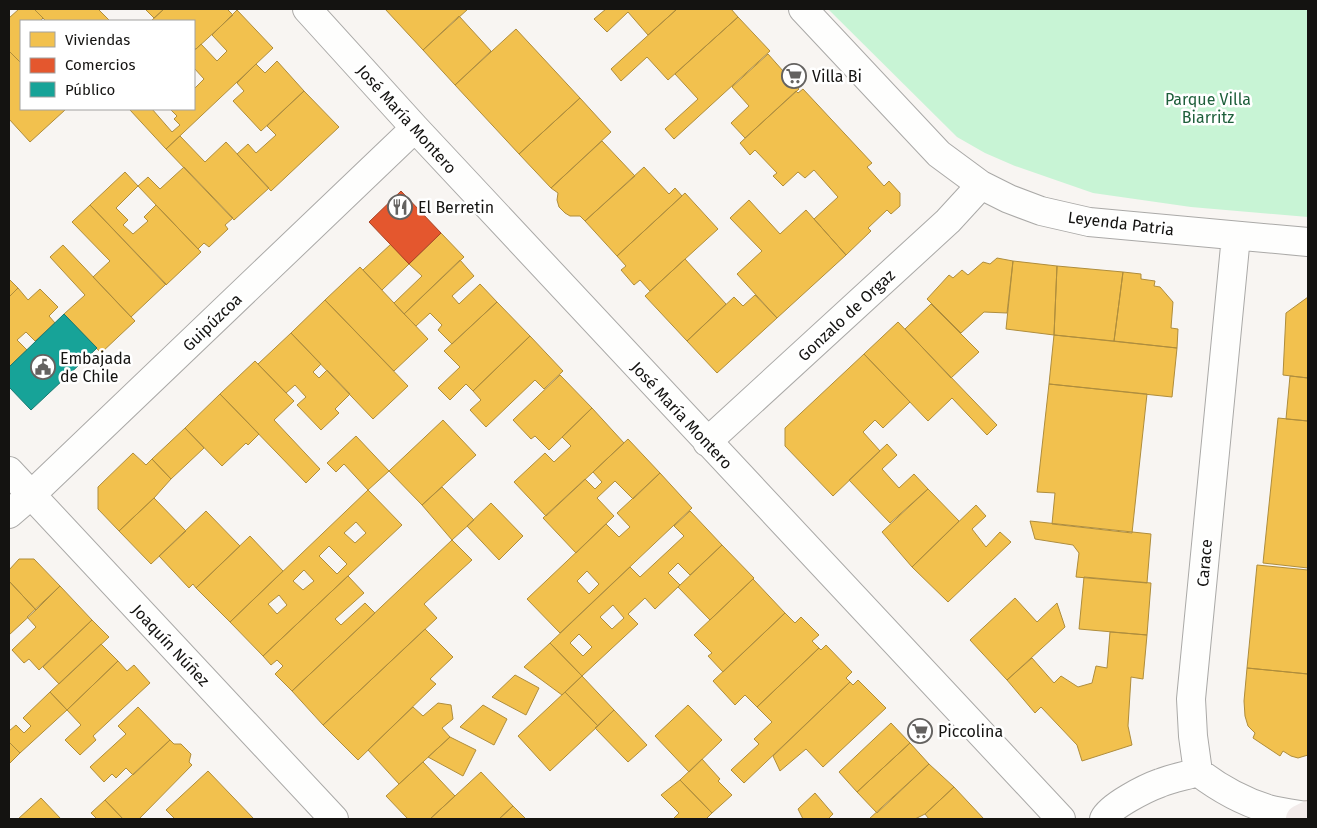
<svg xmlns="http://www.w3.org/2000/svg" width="1317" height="828" font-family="'Fira Sans',sans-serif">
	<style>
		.green { fill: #c8f4d5 }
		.homes { fill: #f2c14e; stroke: #af8d3c; fill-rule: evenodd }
		.shops { fill: #e4572e; stroke: #a64325 }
		.public { fill: #17a398; stroke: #167870 }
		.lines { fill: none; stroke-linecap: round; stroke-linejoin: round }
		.minor-casing { stroke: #aaa9a7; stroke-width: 30 }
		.primary-casing { stroke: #b9aca9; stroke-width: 30 }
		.minor { stroke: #fefefd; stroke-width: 28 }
		.primary { stroke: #f2ebea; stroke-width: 28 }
		.labels { text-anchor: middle; stroke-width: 5; stroke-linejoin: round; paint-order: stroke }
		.poi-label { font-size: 16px; fill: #141311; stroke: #fff; text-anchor: start }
		.park-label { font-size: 16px; fill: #1e5f3b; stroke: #fff }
		.street-label { font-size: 16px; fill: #141311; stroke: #fff }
	</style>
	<rect width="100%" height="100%" fill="#f8f5f2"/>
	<path class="green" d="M828,9H1308V217L1191,207L1093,193L1015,166L985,153L957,137Z"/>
	<path class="homes" d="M19,9H34L43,18L40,21H21V63L9,51V18Z
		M34,9H98L110,21H46Z
		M145,9H164L154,18Z
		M164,9H227L233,15L196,49L194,47V21H151Z
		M385,9H468L423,50Z
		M606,9H677L648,35L628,12L607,32L594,19Z
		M677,9H731L738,17L668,80L647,57L621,81L611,69Z
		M237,10L273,48L166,149L130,110L132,109H152L172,132L180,125L174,119L177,116L170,109H194V88V89L204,79L194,68V51L201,44L217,61L227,51L212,35Z
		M459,16L491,51L455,85L423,50Z
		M738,17L770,51L674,139L665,129L698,99L675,74Z
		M516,29L580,98L519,154L455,85Z
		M9,51L21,63V109H64L65,110L30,142L9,119Z
		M768,54L799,89L745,138L731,123L749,106L732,87Z
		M277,61L304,91L261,131L233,101L244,91L237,83L256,64L265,73Z
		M803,89L872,163L867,167L884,186L889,181L900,193V206L891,214L887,210L868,228L871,231L846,255L814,219L838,197L814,170L805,178L798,172L783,186L773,176L777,173L755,150L750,155L740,143L796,91L798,93Z
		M304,91L339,127L271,191L237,154L248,144L256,153L276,135L267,126Z
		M580,98L611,132L551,188L519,154Z
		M180,136L205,162L226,142L269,188L234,220L166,149Z
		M602,141L635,176L585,221L580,216H570L565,213L559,207L557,200L558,193L551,188Z
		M184,167L233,218L225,225L228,229L209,247L204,243L198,249L138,186L148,177L160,189Z
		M644,167L669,194L675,188L682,196L617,256L585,221Z
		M125,172L138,186L116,208L128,220L123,225L133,234L148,221L144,217L156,205L201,252L166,285L90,205Z
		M685,193L718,229L650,291L640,280L634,285L621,270L626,266L617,256Z
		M749,200L780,234L806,210L846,255L777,318L737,274L762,251L730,218Z
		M90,205L166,284L131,317L93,277L110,261L72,222Z
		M441,233L464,257L404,314L394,303L422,276L409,264Z
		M391,244L409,264L382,290L363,270Z
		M63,245L135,321L101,353L64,314L85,295L50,257Z
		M997,258L1013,261L1007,313L984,312L961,333L927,299L949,275L953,278L962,270L968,275L983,262L990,264Z
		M685,259L726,304L687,341L645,296Z
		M460,260L474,276L452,296L459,304L480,284L497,302L452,344L438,330L442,325L430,313L416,326L404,314Z
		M1013,261L1057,266L1054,335L1006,329Z
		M1057,266L1123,272L1114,341L1054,335Z
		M360,267L428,339L394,371L325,300Z
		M1123,272L1141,274V279L1155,281L1154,286L1160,287L1173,302L1171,328L1178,329L1177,348L1114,341Z
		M9,279L18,288L9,297Z
		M18,288L28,300L40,289L58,307L49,316L55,323L35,341L26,332L17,340L27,350L9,367V297Z
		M755,295L777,318L717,373L687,341L734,297L743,306Z
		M1308,297V378L1283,375L1286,313Z
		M325,300L408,386L373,419L291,333Z
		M497,302L530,336L473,391L466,384L450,400L438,388L460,367L444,351Z
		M931,304L979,352L951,378L905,329Z
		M898,322L997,425L987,435L952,398L928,421L864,354Z
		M291,333L321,364L313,372L319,378L327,370L350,394L335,409L339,413L321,430L297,405L306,397L295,385L286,393L258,364Z
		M1054,335L1177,348L1172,397L1049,384Z
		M530,336L563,371L544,389L535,380L486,427L470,410L481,400L473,391Z
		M864,354L910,402L883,428L875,420L863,432L880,451L833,496L785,446V428Z
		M255,361L294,401L274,420L320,469L306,483L220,394Z
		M560,375L592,408L549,450L535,436L531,439L513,420Z
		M1290,376L1308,378V421L1286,419Z
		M1049,384L1147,394L1132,533L1052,524L1055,493L1037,492Z
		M220,394L259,434L248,445L246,443L222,466L185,428Z
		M592,408L624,443L546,516L514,482L545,453L554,462L571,446L562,437Z
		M1278,418L1308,421V568L1263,563Z
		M443,420L476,455L422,505L389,471Z
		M185,428L204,448L171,479L152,459Z
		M356,436L389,471L368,490L344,464L336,472L327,463Z
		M628,439L660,473L633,499L615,481L597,498L614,516L576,553L543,518L585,479L595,489L602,482L593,472Z
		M887,444L897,455L882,469L899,488L914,474L928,489L890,523L849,480Z
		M133,453L146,465L152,459L171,479L154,498L119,531L98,509V487Z
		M660,473L692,508L560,633L527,599L606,524L619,537L630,527L617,513ZM587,571L599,584L589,594L577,581Z
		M442,487L474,520L452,540L422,505Z
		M928,489L959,521L912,567L882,532Z
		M368,490L402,525L263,656L230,622ZM356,522L366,533L355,543L344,533ZM329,546L347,564L337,574L319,556ZM304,570L314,581L303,590L293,581ZM279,595L287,605L277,614L268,604Z
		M154,498L186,531L151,564L119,531Z
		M491,503L523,536L499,560L467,526Z
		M976,505L986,516L972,529L986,547L1000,532L1011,542L948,602L912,567Z
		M206,511L240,546L196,588L193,584L189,588L159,556Z
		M690,511L722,545L690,575L678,563L668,573L680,585L655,609L645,598L628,614L638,624L582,676L550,643L630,567L640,577L684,536L674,526ZM613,605L624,618L612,629L600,617ZM579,634L592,647L583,656L570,643Z
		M1030,521L1151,534L1147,583L1076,577L1079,553L1073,545L1035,539Z
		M250,536L283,571L230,622L196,588Z
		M452,540L472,560L424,604L437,618L323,725L292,691Z
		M722,545L754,578L710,620L678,587Z
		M19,559H34L60,586L36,610L9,581V570Z
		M1257,565L1308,570V674L1247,668Z
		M348,576L364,593L335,619L341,625L365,603L375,613L292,691L275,674L283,666L277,660L271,665L263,656Z
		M1084,577L1151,583L1147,635L1079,629Z
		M753,579L785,613L723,672L708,656L712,653L694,635Z
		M9,581L36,610L9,635Z
		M60,586L92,620L39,670L29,659L24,663L12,650L36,627L27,617Z
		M1015,598L1037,622L1057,603L1065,627L1007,680L970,640Z
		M785,613L795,623L801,617L819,635L812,641L819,648L757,707L745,695L735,705L713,681Z
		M92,620L109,637L59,684L43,667Z
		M425,629L453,657L430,679L436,684L358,760L323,725Z
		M1110,632L1147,635L1143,679L1131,677L1128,726L1132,745L1082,761L1077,745L1041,707L1035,713L1007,680L1032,658L1054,683L1061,676L1078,687L1092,683L1096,666L1107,668Z
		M550,643L582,676L562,695L524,667Z
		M101,644L118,661L67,710L50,692Z
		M826,645L852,672L846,678L850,682L744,783L731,770L759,744L754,739L772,722L757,707L819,648L821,650Z
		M118,661L127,671L134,665L150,683L93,736L96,740L80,755L65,740L81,725L67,710Z
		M1247,668L1308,674V755L1298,758L1291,756L1283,751L1280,756L1253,738L1255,733L1248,726L1245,716L1244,701Z
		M515,675L539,688L526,715L492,697Z
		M582,676L614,710L598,726L565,692Z
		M858,680L886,708L823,767L806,749L780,771L773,756L850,682L853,685Z
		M50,692L67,710L20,753L9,742V731L16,725L24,733L31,726L23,718Z
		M565,692L598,726L550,771L518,736Z
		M438,703L451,705L453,719L442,728L450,737L399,784L368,750L413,707L423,716Z
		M483,705L507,719L494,745L460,727Z
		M688,705L722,740L689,772L655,736Z
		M138,707L170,740L133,775L126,768L116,778L112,774L104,782L90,767L126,734L118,726Z
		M614,710L647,745L628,762L595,728Z
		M891,723L910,743L857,792L839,772Z
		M450,737L476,750L463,776L428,757Z
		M170,740L174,744H181L191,754L189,762L192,765L139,819H123L105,800Z
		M9,742L20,753L9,764Z
		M910,743L929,764L877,813L857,792Z
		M702,759L720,779L718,781L732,795L712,813L680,780Z
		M423,762L455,796L430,819H408L386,796Z
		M929,764L954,787L925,814L915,819H869Z
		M208,771L254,819H175L166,810Z
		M481,772L513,806L499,819H430Z
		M680,780L712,813L706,819H675L674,818L679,813L661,795Z
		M954,787L984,819H929L925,814Z
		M815,793L833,814L828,819H803L798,809Z
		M41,798L61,819H18Z
		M105,800L123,819H97L91,813Z
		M513,806L526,819H499Z"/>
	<path class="shops" d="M401,191L441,233L409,264L369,222Z"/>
	<path class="public" d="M64,314L97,348L31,410L9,387V367Z"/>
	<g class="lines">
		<defs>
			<path id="minor" d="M307,9L415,128L1061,819
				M803,9L939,154L981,185L1009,199L1041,211L1089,222L1308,242
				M1236,236L1191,699L1193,736L1198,772C1219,788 1242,801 1268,809C1280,812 1294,814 1306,816
				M707,442L948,221L981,185
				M9,471L334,819
				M9,514L31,495L415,128
				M1104,819C1110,806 1146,788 1160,783C1172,778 1185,776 1198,772"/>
			<path id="primary" d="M1300,819L1308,815"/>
		</defs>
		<use href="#minor" class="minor-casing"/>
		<use href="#primary" class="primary-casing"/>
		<use href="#minor" class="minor"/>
		<use href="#primary" class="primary"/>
	</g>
	<defs>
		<symbol id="supermarket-ring" viewBox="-11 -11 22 22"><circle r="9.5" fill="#fff" stroke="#646260" stroke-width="1.5"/><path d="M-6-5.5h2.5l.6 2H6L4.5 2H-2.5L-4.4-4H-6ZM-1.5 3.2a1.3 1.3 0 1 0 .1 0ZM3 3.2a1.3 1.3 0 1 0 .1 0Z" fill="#646260"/></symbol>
		<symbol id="restaurant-ring" viewBox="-11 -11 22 22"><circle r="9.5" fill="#fff" stroke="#646260" stroke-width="1.5"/><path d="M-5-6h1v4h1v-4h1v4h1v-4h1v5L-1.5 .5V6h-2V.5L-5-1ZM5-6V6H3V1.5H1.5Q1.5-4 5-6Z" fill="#646260"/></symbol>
		<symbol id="civic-ring" viewBox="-11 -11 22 22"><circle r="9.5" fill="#fff" stroke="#646260" stroke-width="1.5"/><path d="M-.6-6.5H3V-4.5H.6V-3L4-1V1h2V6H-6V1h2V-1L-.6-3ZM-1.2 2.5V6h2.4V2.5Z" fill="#646260"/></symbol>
	</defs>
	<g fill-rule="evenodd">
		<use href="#supermarket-ring" x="780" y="62" width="28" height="28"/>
		<use href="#restaurant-ring" x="386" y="193" width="28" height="28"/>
		<use href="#civic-ring" x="29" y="353" width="28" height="28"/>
		<use href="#supermarket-ring" x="906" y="717" width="28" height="28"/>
	</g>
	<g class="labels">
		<g class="poi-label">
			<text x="812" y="82">Villa Bi</text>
			<text x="418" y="213">El Berretin</text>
			<text x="60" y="364">Embajada<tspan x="60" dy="18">de Chile</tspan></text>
			<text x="938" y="737">Piccolina</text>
		</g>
		<g class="park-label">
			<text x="1208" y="105">Parque Villa<tspan x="1208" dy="18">Biarritz</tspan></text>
		</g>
		<g class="street-label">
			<text transform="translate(407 119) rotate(48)" y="6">José María Montero</text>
			<text transform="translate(1121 223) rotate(7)" y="6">Leyenda Patria</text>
			<text transform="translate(846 315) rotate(-43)" y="6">Gonzalo de Orgaz</text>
			<text transform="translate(212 322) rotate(-44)" y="6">Guipúzcoa</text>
			<text transform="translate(682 415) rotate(47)" y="6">José María Montero</text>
			<text transform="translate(1204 563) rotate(-85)" y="6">Carace</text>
			<text transform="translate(171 645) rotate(47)" y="6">Joaquín Núñez</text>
		</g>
	</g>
	<rect width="1317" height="828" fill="none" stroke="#141311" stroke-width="20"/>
	<rect x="20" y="20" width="175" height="90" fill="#ffffff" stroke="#a1a1a0"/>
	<rect x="30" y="32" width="25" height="15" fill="#f2c14e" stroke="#a1a1a0"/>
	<text x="65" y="45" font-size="15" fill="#141311">Viviendas</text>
	<rect x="30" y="58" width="25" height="15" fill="#e4572e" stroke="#a1a1a0"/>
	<text x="65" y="70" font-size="15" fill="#141311">Comercios</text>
	<rect x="30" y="82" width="25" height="15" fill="#17a398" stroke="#a1a1a0"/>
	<text x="65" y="95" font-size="15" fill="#141311">Público</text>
</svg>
